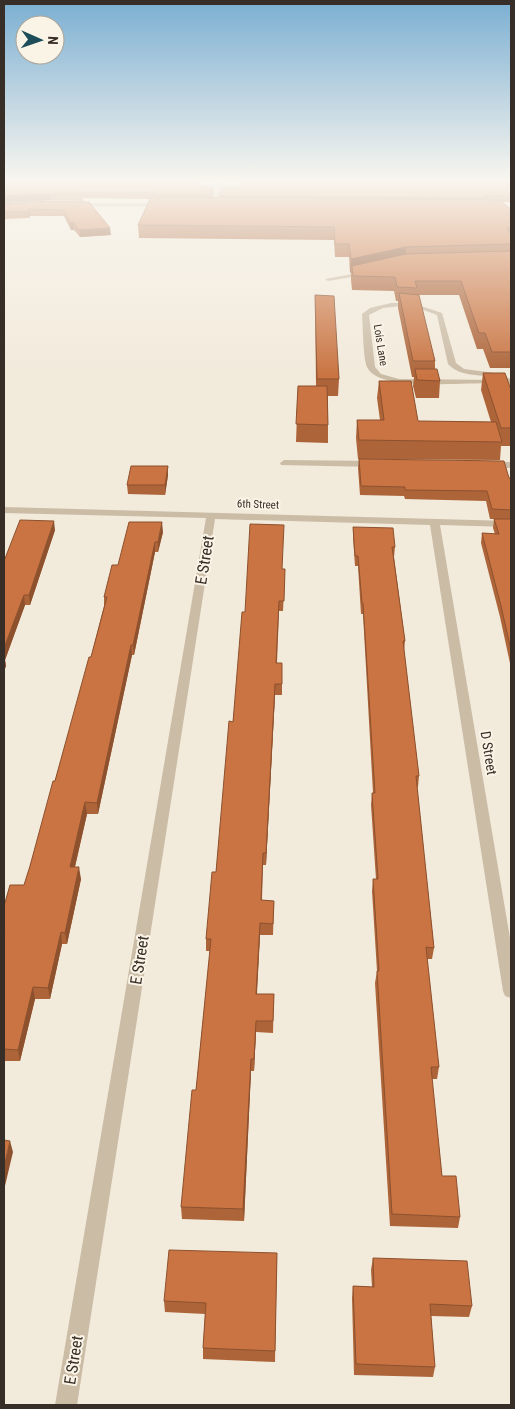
<svg xmlns="http://www.w3.org/2000/svg" width="515" height="1409" font-family="'Roboto Condensed',sans-serif">
	<style>
		.lines { fill: none; stroke-linecap: round; stroke-linejoin: round }
		.street { fill: #cbbca6; fill-rule: evenodd }
		.wall { fill: #ad6439 }
		.shaded-wall { fill: #8d512e }
		.building { fill: #c97442; stroke: #8d512e }
		.labels { text-anchor: middle; stroke-width: 4; stroke-linejoin: round; paint-order: stroke }
		.far-street-label { font-size: 11px; fill: #372e27; stroke: #faf4e7 }
		.street-label { font-size: 14px; fill: #372e27; stroke: #faf4e7 }
		.near-street-label { font-size: 16px; fill: #372e27; stroke: #faf4e7 }
	</style>
	<rect width="100%" height="100%" fill="#f2eadb"/>
	<g class="lines">
		<path class="street" d="M220,179H224L217,205L214,207L211,205Z
			M72,203H164L167,205L164,207L74,206Z
			M368,271L371,273L370,274L328,281L325,279Z
			M391,303H412L442,313L456,363L464,369L495,373L511,379V385C483,378 380,396 367,367C363,357 363,327 362,314L370,308ZM402,306L421,309L437,315L448,364C462,379 482,372 499,380L399,379L381,374L375,367L369,315L383,308Z
			M284,460L374,461L379,464L374,467L281,465L280,463Z
			M511,462V468H489L484,465L489,462Z
			M4,507L511,521V527L440,525L511,944V998L505,996L503,991L430,525L215,519L77,1405H55L206,518L4,513Z"/>
	</g>
	<path class="wall" d="M4,179H201L198,186L214,193L212,197H219V196L240,187L511,179V189H508L511,195V202H502L511,209V368H490L483,349H477L459,295H417L435,361V369L440,381L439,398H416L413,386L414,377H412L398,308V301H396L394,291L352,290L351,280V272L350,273L349,257H335L334,240L139,238L138,225L150,199L83,198V201L51,200L4,203Z
		M50,201L111,235L80,237L74,230H71L64,216H30L29,218L4,219V204Z
		M315,295L339,379L338,396H328V443L296,442L298,386H316Z
		M483,373L511,390V446H501L500,460L358,459L356,438L357,420H380L377,398L379,381L418,421L491,422L481,390Z
		M359,459L511,478V668L500,617L481,543L482,533L495,534L493,528L494,519H511H490L486,501L405,499L404,496L360,495L358,468Z
		M168,466V475L165,495L128,494L127,485Z
		M353,527L395,547L394,557L405,641L404,651L419,776L418,787H417L434,948L432,959H427L439,1067L437,1079H432L442,1176L460,1217L458,1228L390,1226L375,983L377,971L372,891L373,879H376L371,805L372,793H373L363,614H361L358,566H355L353,537Z
		M55,530L30,605H25L5,660L6,666L4,671V561Z
		M163,532L158,552H155L134,655H132L98,814H87L75,867L81,879L67,944H62L50,999H35L20,1061H4V906L24,885L30,866L91,657L104,606V597L118,565Z
		M282,569H285L283,611H279L277,663H282V695H275L266,865H263L262,900L274,901L273,935H260L257,994H274L273,1033L256,1032L254,1071H251L244,1221L182,1219L181,1207L196,1090L210,951H206V939L216,872L245,612Z
		M277,1253L275,1362L203,1359V1348L205,1314L165,1312L164,1301Z
		M373,1258L472,1306L469,1317L431,1316L435,1367L433,1377L354,1375L352,1298L353,1286L372,1287L371,1270Z"/>
	<path class="shaded-wall" d="M198,179H201L196,192V186Z
		M213,187L214,193L211,202L210,195Z
		M50,194L51,200L4,203V196Z
		M29,209L30,216L29,218L28,212Z
		M73,222L74,230H71L70,223Z
		M110,228L111,235L80,237L79,230Z
		M406,247L405,260L352,266L351,272L350,273L351,259Z
		M168,466V475L165,495V485Z
		M54,521L55,530L30,605L29,595Z
		M162,522L163,532L158,552V542Z
		M155,542V552L134,655L133,645Z
		M24,595L25,605L5,660L6,666L4,671V648Z
		M131,645L132,655L98,814L97,803Z
		M275,684V695L266,865V853Z
		M85,802L87,814L72,879L70,867Z
		M79,867L81,879L67,944L65,933Z
		M260,923V935L256,1006V994Z
		M61,932L62,944L50,999L48,988Z
		M33,987L35,999L20,1061L18,1050Z
		M256,1021V1032L254,1071V1059Z
		M251,1059V1071L244,1221L243,1209Z
		M10,1141L13,1152L4,1190V1167Z"/>
	<path class="building" d="M4,179H198L196,186L213,187L210,195H155L156,192H81L83,194H50L4,196Z
		M242,179H511V183H504L511,196H485L488,198L219,196L222,187H240Z
		M151,197L499,200L511,209V227L507,228L511,235V244L406,247L351,259L349,244H335L334,227L138,225Z
		M50,201L89,202L110,228L79,230L73,222L70,223L64,210L29,209L28,212H4V204Z
		M511,251V352H492L485,333H479L461,281H415L417,288L397,287L395,277L353,276L352,266L406,254Z
		M399,293L419,295L435,361H413Z
		M315,295L334,296L339,379H317Z
		M415,369H437L440,381L417,380Z
		M483,373H505L511,390V428H501Z
		M379,381H411L418,421L496,422L502,442L359,440L357,420H384Z
		M298,386H327L328,425L296,424Z
		M359,459L504,461L509,478H511V510L492,509L487,491L405,490V487L361,486Z
		M131,466H168L165,485H127Z
		M494,519H511V650L501,606L482,533L499,534Z
		M20,520L54,521L29,595H24L4,648V561Z
		M129,522H162L158,542H155L133,645H131L97,803L85,802L70,867H79L65,933L61,932L48,988L33,987L18,1050L4,1049V934L5,931H4V906L10,885H24L30,866L53,781H55L89,657H91L107,597H104L112,565H118Z
		M250,524L284,525L282,569H285L284,601H279L276,663H282V684H275L266,853H263L261,900L274,901L273,924L260,923L256,994H274L273,1021H256L254,1059H251L243,1209L181,1207L192,1090H196L211,939H206L212,872H216L229,721L233,722L242,612H245Z
		M353,527L393,528L395,547H392L405,641H403L419,776H416L434,948L426,947L439,1067H431L442,1176H456L460,1217L392,1214L377,971H379L373,879H378L372,793H375L363,603H362L358,556H355Z
		M4,1140L10,1141L4,1167Z
		M169,1250L277,1253L275,1351L203,1348L206,1303L164,1301Z
		M373,1258L467,1261L472,1306L430,1304L435,1367L356,1364L353,1286L374,1287Z"/>
	<linearGradient id="sky" x2="0" y2="1"><stop stop-color="#7bafd2"/><stop offset="0.48" stop-color="#f9f6ef"/><stop offset="1" stop-color="#f9f6ef" stop-opacity="0"/></linearGradient>
	<rect width="515" height="376" fill="url(#sky)"/>
	<g class="labels">
		<g class="far-street-label">
			<text transform="translate(381 345) rotate(81)" y="4">Lois Lane</text>
			<text transform="translate(258 504) rotate(2)" y="4">6th Street</text>
		</g>
		<g class="street-label">
			<text transform="translate(489 753) rotate(81)" y="5">D Street</text>
		</g>
		<g class="near-street-label">
			<text transform="translate(204 560) rotate(-81)" y="6">E Street</text>
			<text transform="translate(139 960) rotate(-81)" y="6">E Street</text>
			<text transform="translate(73 1360) rotate(-81)" y="6">E Street</text>
		</g>
	</g>
	<rect width="515" height="1409" fill="none" stroke="#372e27" stroke-width="10"/>
	<g transform="translate(40 40) rotate(92)"><circle r="24" fill="#faf4e7" stroke="#aca59a"/>
	<path d="M0-4L9 19L0 12L-9 19Z" fill="#1c4d59"/>
	<text y="-8" font-size="14" font-weight="bold" text-anchor="middle" fill="#372e27">N</text>
	</g>
</svg>
